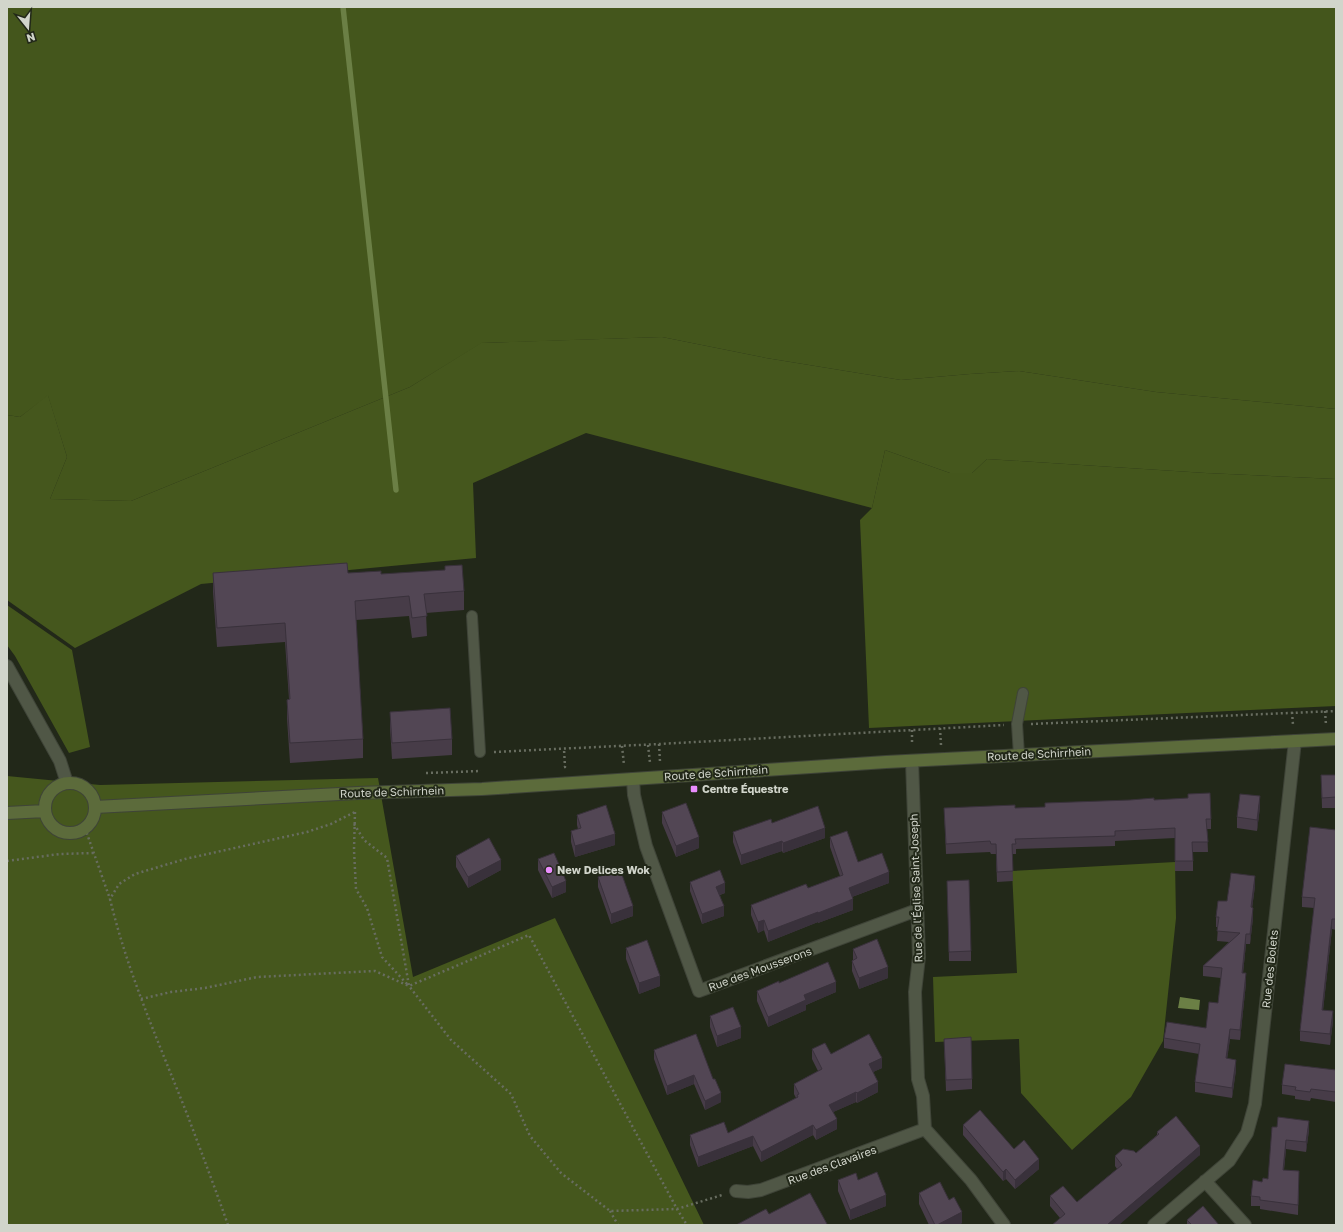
<svg xmlns="http://www.w3.org/2000/svg" width="1343" height="1232" font-family="'Golos Text',sans-serif">
	<style>
		.green { fill: #44561c }
		.forest { fill: #45571d }
		.water { fill: #6b7f45 }
		.lines { fill: none; stroke-linecap: round; stroke-linejoin: round }
		.stream { stroke: #6b7f45; stroke-width: 5.5 }
		.lane-casing { stroke: #3f4438; stroke-width: 12 }
		.street-casing { stroke: #3f4438; stroke-width: 14 }
		.secondary-casing { stroke: #3f4438; stroke-width: 14 }
		.path { stroke: #686d60; stroke-width: 2.5; stroke-dasharray: 2 3; stroke-linecap: butt }
		.lane { stroke: #505746; stroke-width: 10 }
		.street { stroke: #505746; stroke-width: 12 }
		.secondary { stroke: #5c6b3b; stroke-width: 12 }
		.wall { fill: #473c48 }
		.shaded-wall { fill: #39313b }
		.building { fill: #524654; stroke: #39313b }
		.poi-dot { fill: #ea8dfd; stroke: #222819; stroke-width: 1.5 }
		.labels { text-anchor: middle; stroke-width: 4; stroke-linejoin: round; paint-order: stroke }
		.street-label { font-size: 11px; fill: #d1d5cb; stroke: #222819 }
		.poi-label { font-size: 11px; font-weight: bold; fill: #d1d5cb; stroke: #222819; text-anchor: start }
	</style>
	<rect width="100%" height="100%" fill="#222819"/>
	<path class="green" d="M7,7H1336V409L1156,392L1019,371L970,374L901,380L766,358L662,337L482,343L410,387L131,501L50,499L67,457L48,396L20,417L7,415Z
		M885,450L950,473H972L987,459L1206,473L1336,479V706L869,728L860,520L872,508Z
		M7,605L72,650L90,747L69,753L15,656L7,645Z
		M1175,862L1176,918L1163,1041L1131,1097L1072,1150L1021,1093L1019,1039L935,1042L933,977L1017,973L1012,871Z"/>
	<path class="forest" d="M662,337L766,358L901,380L970,374L1019,371L1156,392L1336,409V479L1206,473L987,459L972,473H950L885,450L872,508L586,433L473,483L476,558L201,584L75,648L7,600V415L20,417L48,395L67,457L50,499L131,501L410,387L481,343Z
		M7,776L100,785L378,778L413,977L555,918L704,1225H7Z"/>
	<path class="water" d="M1180,997L1200,1000L1199,1010L1178,1008Z"/>
	<g class="lines">
		<path class="stream" d="M343,7L396,490"/>
		<defs>
			<path id="lane" d="M472,616L480,752
				M1019,755L1017,724L1023,693"/>
			<path id="street" d="M7,666L60,761L67,783
				M912,761L919,957L915,992L918,1079L923,1096L925,1129L971,1180L1004,1225
				M633,779L634,795L646,846L699,991L917,910
				M1205,1181L1245,1225
				M736,1191L748,1192L761,1190L925,1129
				M1154,1225L1229,1161L1247,1133L1255,1104L1295,741"/>
			<path id="secondary" d="M45 808a25 25 0 1 1 50 0a25 25 0 1 1-50 0Z
				M95,807L358,793L482,789L886,762L1336,739
				M7,813L45,811"/>
		</defs>
		<use href="#lane" class="lane-casing"/>
		<use href="#street" class="street-casing"/>
		<use href="#secondary" class="secondary-casing"/>
		<path class="path" d="M1325,711L1326,725
			M1292,712L1293,725
			M1031,724L1336,711
			M940,728L941,745
			M912,730V745
			M659,744L660,762
			M648,745L650,763
			M622,746L624,765
			M494,752L659,744L1004,725
			M564,767H565L564,749
			M426,773L481,771
			M355,812L354,850L356,889L367,908L382,957L407,984
			M354,824L364,840L387,858L409,986L451,1040L511,1094L530,1136L561,1173L610,1211L677,1209L687,1225
			M85,828L110,899
			M7,861L60,854L94,853
			M141,999L171,992L205,988L257,977L375,971L409,986L529,935L677,1209L722,1195
			M610,1211L618,1225
			M228,1225C215,1188 201,1151 187,1114C159,1043 128,974 110,899L119,884L135,874L185,859L307,832L331,824L355,812"/>
		<use href="#lane" class="lane"/>
		<use href="#street" class="street"/>
		<use href="#secondary" class="secondary"/>
	</g>
	<path class="wall" d="M213,573H348L381,574L464,591V610L426,613L427,636L412,638L409,616L356,620L363,739V758L290,763L287,719V700L289,699L285,642L217,647L213,592Z
		M390,712L452,739V755L392,759L390,728Z
		M1321,775H1336V808H1322Z
		M1154,800L1211,819V829H1207L1208,852H1193V871H1175V838L1115,841V846L1016,849V854H1012L1013,881L997,882L996,854H991L990,852L946,854L944,808H1015L1045,807Z
		M1260,807L1257,831L1237,828V817Z
		M662,812L699,848L676,857L662,823Z
		M577,815L615,845L575,857L571,842V831L578,829L577,825Z
		M772,823L825,838L783,853L782,851L741,865L733,842V832Z
		M1336,830V930L1332,929L1323,1010L1333,1021L1330,1045L1300,1041V1031L1314,908L1302,907V897Z
		M830,837L858,862L889,883L852,897L853,910L818,923V922L768,942L764,930L758,933L751,915V905L808,888L840,876L830,847Z
		M456,856L501,870L468,888L456,867Z
		M538,859L566,892L552,898L538,870Z
		M598,877L633,916L611,924L598,887Z
		M947,881L971,951V961H949Z
		M690,882L725,893L720,895L724,916L702,924L690,891Z
		M1255,886L1252,908L1253,918L1250,944H1246L1243,973L1246,983L1240,1040L1230,1039L1227,1058L1236,1070L1232,1098L1195,1092V1082L1199,1054L1164,1048V1038L1206,1028L1218,1003L1221,978L1203,976V966L1229,942L1217,941L1218,927H1216V917L1227,901Z
		M626,948L660,986L639,994L626,959Z
		M853,949L888,978L859,989L852,971V961L853,960Z
		M779,983L836,992L806,1005V1010L768,1027L757,1001V991Z
		M710,1016L741,1038L717,1047L710,1027Z
		M696,1034L721,1102L705,1110L694,1084L667,1095L654,1059V1050Z
		M944,1039L972,1079V1089L946,1091Z
		M812,1049L882,1068L873,1072L878,1092L857,1103L856,1102L833,1112L837,1129L816,1140L813,1135L761,1162L753,1146L698,1167L690,1145V1135L728,1133L796,1098L794,1094V1084L818,1071L812,1059Z
		M1336,1070V1102L1311,1098L1310,1101L1295,1099V1096L1282,1094V1085Z
		M963,1125L1014,1149L1039,1169L1015,1189L1006,1179L1003,1181L963,1135Z
		M1277,1127L1309,1130L1306,1152L1286,1149L1284,1170L1299,1171L1298,1215L1260,1209V1206H1251V1196L1262,1182L1268,1179Z
		M1157,1132L1200,1155L1060,1218L1050,1206V1196L1077,1202L1117,1169L1115,1166V1156L1136,1153L1157,1135Z
		M838,1180H858L886,1206L850,1220L838,1191Z
		M919,1193L962,1223L958,1225H929L919,1204Z
		M1187,1220L1219,1225H1187Z"/>
	<path class="shaded-wall" d="M1260,796V807L1257,831V820Z
		M825,828V838L783,853V843Z
		M615,834V845L575,857V846Z
		M699,837V848L676,857V846Z
		M782,841V851L741,865V855Z
		M501,860V870L468,888V877Z
		M889,872V883L849,898V888Z
		M1255,876V886L1251,917V907Z
		M566,881V892L552,898V887Z
		M725,883V893L716,896V887Z
		M853,899V910L818,923V913Z
		M633,906V916L611,924V914Z
		M724,906V916L702,924V914Z
		M1253,908V918L1250,944V934Z
		M818,912V922L768,942V931Z
		M1332,919V929L1322,1020V1010Z
		M764,920V930L758,933V922Z
		M1246,934V944L1242,983V973Z
		M888,967V978L859,989V978Z
		M1246,973V983L1240,1040V1030Z
		M660,976V986L639,994V983Z
		M836,982V992L806,1005V1010L768,1027V1017L804,995Z
		M1333,1011V1021L1330,1045V1034Z
		M741,1027V1038L717,1047V1036Z
		M1230,1029V1039L1226,1068V1058Z
		M882,1058V1068L869,1074V1064Z
		M1236,1060V1070L1232,1098V1088Z
		M694,1075V1084L667,1095V1086Z
		M878,1082V1092L857,1103V1093Z
		M856,1092V1102L829,1114V1105Z
		M721,1093V1102L705,1110V1101Z
		M837,1119V1129L816,1140V1130Z
		M1309,1121V1130L1306,1152V1142Z
		M813,1125V1135L761,1162V1152Z
		M753,1136V1146L698,1167V1157Z
		M1286,1140V1149L1283,1179V1170Z
		M1200,1146V1155L1119,1225H1107Z
		M1039,1159V1169L1015,1189V1180Z
		M1006,1169V1179L1003,1181V1172Z
		M886,1195V1206L850,1220V1210Z
		M962,1212V1223L958,1225H937Z"/>
	<path class="building" d="M347,563L348,573L381,571V574L445,570V566L462,565L464,591L424,594L427,616L412,618L409,596L355,601L363,739L290,743L287,700L290,699L285,623L217,628L213,573Z
		M450,708L452,739L392,743L390,712Z
		M1321,775H1336V797L1322,798Z
		M1210,793L1211,819H1206L1208,842H1192L1193,861H1175V828L1115,831V836L1015,839L1016,844H1012L1013,871L997,872L996,844H991L990,841L946,844L944,808L1015,805V808L1045,807V803L1130,800L1154,798V800L1188,798V794Z
		M1240,794L1260,796L1257,820L1237,817Z
		M686,803L699,837L676,846L662,812Z
		M606,805L615,834L575,846L571,831L581,828L577,815Z
		M818,806L825,828L783,843L782,841L741,855L733,832L771,819L772,823Z
		M1310,827L1336,830V919H1332L1322,1010L1333,1011L1330,1034L1300,1031L1315,898L1302,897Z
		M847,831L858,862L882,853L889,872L849,888L853,899L818,913V912L768,931L764,920L758,922L751,905L806,884L808,888L843,875L830,837Z
		M489,838L501,860L468,877L456,856Z
		M554,853L566,881L552,887L538,859Z
		M620,869L633,906L611,914L598,877Z
		M720,870L725,883L716,887L724,906L702,914L690,882Z
		M1231,873L1255,876L1251,907L1253,908L1250,934H1246L1242,973H1246L1240,1030L1230,1029L1226,1058L1236,1060L1232,1088L1195,1082L1200,1044L1164,1038L1167,1022L1206,1028L1209,1002L1218,1003L1222,968L1203,966L1240,933L1217,931L1219,917H1216L1218,901H1227Z
		M969,880L971,951L949,952L947,881Z
		M877,939L888,967L859,978L852,961L857,958L853,949Z
		M647,940L660,976L639,983L626,948Z
		M828,962L836,982L804,995L806,1000L768,1017L757,991L779,981V983Z
		M733,1007L741,1027L717,1036L710,1016Z
		M696,1034L713,1079H715L721,1093L705,1101L694,1075L667,1086L654,1050Z
		M869,1034L882,1058L869,1064L878,1082L857,1093L856,1092L829,1105L837,1119L816,1130L813,1125L761,1152L753,1136L698,1157L690,1135L724,1122L728,1133L798,1097L797,1095L799,1094L794,1084L822,1069L812,1049L825,1043L831,1054Z
		M971,1037L972,1079L946,1080L944,1039Z
		M1285,1064L1336,1070V1092L1311,1089L1310,1092L1295,1090L1296,1087L1282,1085Z
		M980,1110L1014,1149L1024,1140L1039,1159L1015,1180L1006,1169L1003,1172L963,1125Z
		M1176,1116L1200,1146L1107,1225H1052L1065,1214L1050,1196L1063,1186L1077,1202L1122,1165L1115,1156L1123,1149L1134,1151L1136,1153L1159,1134L1157,1132Z
		M1278,1117L1309,1121L1306,1142L1286,1140L1283,1170L1299,1171L1298,1205L1260,1200V1197L1251,1196L1253,1180L1262,1182L1263,1178L1268,1179L1272,1127H1277Z
		M877,1172L886,1195L850,1210L838,1180L856,1173L858,1180Z
		M940,1182L949,1200L954,1197L962,1212L937,1225H935L919,1193Z
		M810,1193L827,1224L825,1225H736L766,1209L769,1214Z
		M1203,1206L1219,1225H1192L1187,1220Z"/>
	<g class="poi-dot">
		<rect x="690" y="785" width="8" height="8" rx="2"/>
		<circle cx="549" cy="870" r="4"/>
	</g>
	<g class="labels">
		<g class="street-label">
			<text transform="translate(1039 754) rotate(-3)" y="4">Route de Schirrhein</text>
			<text transform="translate(716 773) rotate(-4)" y="4">Route de Schirrhein</text>
			<text transform="translate(392 792) rotate(-2)" y="4">Route de Schirrhein</text>
			<text transform="translate(916 888) rotate(-92)" y="4">Rue de l'Église Saint-Joseph</text>
			<text transform="translate(760 969) rotate(-20)" y="4">Rue des Mousserons</text>
			<text transform="translate(1270 969) rotate(-84)" y="4">Rue des Bolets</text>
			<text transform="translate(832 1165) rotate(-20)" y="4">Rue des Clavaires</text>
		</g>
		<g class="poi-label">
			<text x="702" y="793">Centre Équestre</text>
			<text x="557" y="874">New Delices Wok</text>
		</g>
	</g>
	<rect width="1343" height="1232" fill="none" stroke="#d1d5cb" stroke-width="16"/>
	<g transform="translate(28 28) rotate(163)" stroke="#222819" stroke-width="3" paint-order="stroke">
	<path d="M0-3L7 15L0 10L-7 15Z" fill="#d1d5cb"/>
	<text y="-6" font-size="11" font-weight="bold" text-anchor="middle" fill="#d1d5cb">N</text>
	</g>
</svg>
